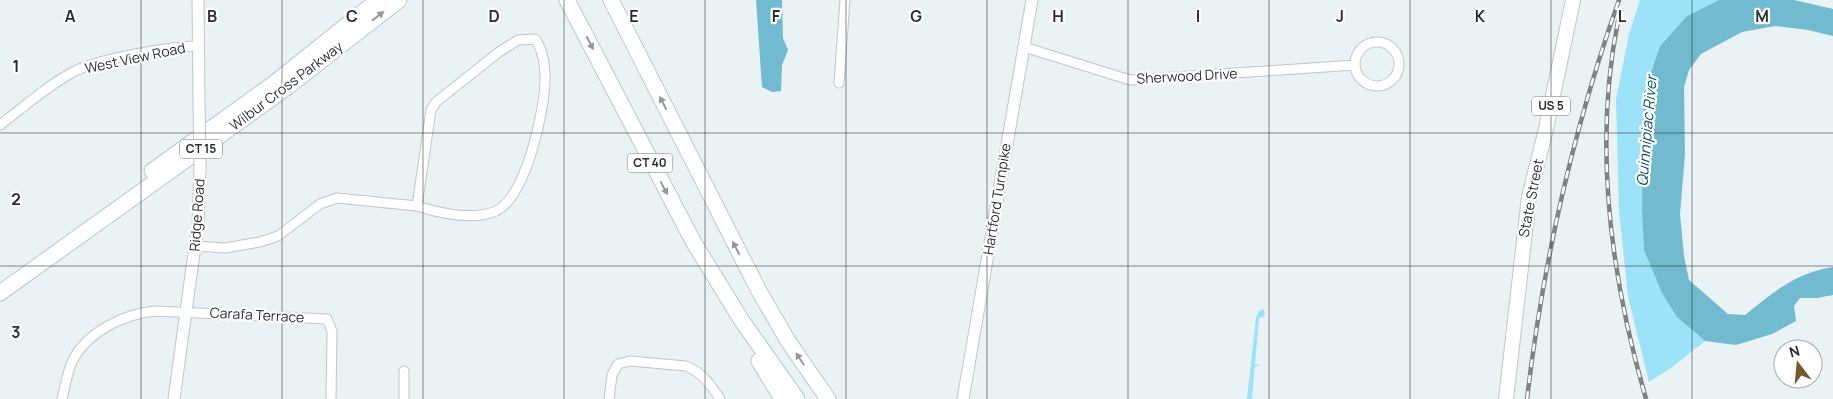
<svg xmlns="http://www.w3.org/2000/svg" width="1833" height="399" font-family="Manrope,sans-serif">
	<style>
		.green { fill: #9ce3f9 }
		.water { fill: #71bad0 }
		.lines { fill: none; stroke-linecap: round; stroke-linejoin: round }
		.street-casing { stroke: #bec7c9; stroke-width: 11 }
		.secondary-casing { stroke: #bec7c9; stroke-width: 13 }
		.primary-casing { stroke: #bec7c9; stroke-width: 16 }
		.highway-casing { stroke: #bec7c9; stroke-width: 17 }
		.street { stroke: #fff; stroke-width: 9 }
		.secondary { stroke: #fff; stroke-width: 11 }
		.primary { stroke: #fff; stroke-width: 14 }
		.highway { stroke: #fff; stroke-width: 15 }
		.rail-casing { stroke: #7d8384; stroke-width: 4.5 }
		.rail { stroke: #fff; stroke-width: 2.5; stroke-dasharray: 8; stroke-linecap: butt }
		.secondary-bridge-casing { stroke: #bec7c9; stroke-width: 13; stroke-linecap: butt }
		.secondary-bridge { stroke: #fff; stroke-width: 11 }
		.oneway { fill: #959697 }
		.grid { fill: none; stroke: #2b2e2f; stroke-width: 1; stroke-opacity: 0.55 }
		.labels { text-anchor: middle; stroke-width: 4.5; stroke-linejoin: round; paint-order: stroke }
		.shield { fill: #fff; stroke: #6b6d6d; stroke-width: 1 }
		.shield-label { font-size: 12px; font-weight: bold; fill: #2b2e2f }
		.street-label { font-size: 14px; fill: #2b2e2f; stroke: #fff }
		.water-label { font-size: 15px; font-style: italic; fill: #0d4d5d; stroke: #fff }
		.grid-label { font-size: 16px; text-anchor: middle; font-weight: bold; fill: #2b2e2f; stroke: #fff; stroke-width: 4.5; stroke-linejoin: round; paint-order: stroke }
	</style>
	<rect width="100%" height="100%" fill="#e9f2f4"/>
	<path class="green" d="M1640,0H1719L1687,16L1660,46L1677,317L1705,341L1671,368L1649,382L1628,297L1619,211L1616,99L1629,34Z
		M1264,309L1265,316L1259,318L1255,364L1261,366H1255L1252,399H1247L1256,318L1259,311Z"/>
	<path class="water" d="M756,0H782L783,38L788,50L782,65L781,91L772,92L762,87Z
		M1719,0H1794L1833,9V36L1808,30L1775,26L1742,32L1701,54L1689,70L1684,87L1685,154L1680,214L1684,256L1689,280L1728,314L1745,315C1774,292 1795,273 1833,267V295L1817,298H1800L1794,306L1796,321L1772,334L1736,345L1705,341L1677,317L1662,293L1644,250L1642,208L1644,94L1660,46L1687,16Z"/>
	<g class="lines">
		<defs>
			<path id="street" d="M535,39C543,50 545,65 545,79C545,110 526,197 496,211C473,221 439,213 417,206L431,110L436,102L499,52L518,40Z
				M1355 64a22 22 0 1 1 44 0a22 22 0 1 1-44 0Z
				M1024,47L1130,80L1355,65
				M839,83L845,0
				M0,125C24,107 48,85 75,71C99,59 171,46 199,46
				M195,246L225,248L260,242L278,236L320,204L337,198L417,206
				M62,399C65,387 67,373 72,362C86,332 124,314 155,311L327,319L332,331L331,399
				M404,399V371
				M609,399L612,375L618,364L630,361L686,366C703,373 710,384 720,399"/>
			<path id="secondary" d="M198,0L199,101
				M174,399L198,224L200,169
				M963,399L1032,0"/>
			<path id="primary" d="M1506,399L1529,197L1546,129L1573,0"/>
			<path id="highway" d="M567,0L694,243L742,321L797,399
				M611,0L759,291L788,341L828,399
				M152,171L273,84L378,0
				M0,293L286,88L399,0
				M759,361L782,399"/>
		</defs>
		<use href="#street" class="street-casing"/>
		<use href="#secondary" class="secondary-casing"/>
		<use href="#primary" class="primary-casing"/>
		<use href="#highway" class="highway-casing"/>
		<use href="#street" class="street"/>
		<use href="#secondary" class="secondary"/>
		<use href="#primary" class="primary"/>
		<use href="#highway" class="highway"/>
		<defs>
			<path id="rail" d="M1618,21C1593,146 1611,278 1646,399
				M1527,399C1543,262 1573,130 1619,0"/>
		</defs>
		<use href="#rail" class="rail-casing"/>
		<use href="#rail" class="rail"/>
		<defs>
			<path id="secondary-bridge" d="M199,101L200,169"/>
		</defs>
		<use href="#secondary-bridge" class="secondary-bridge-casing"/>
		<use href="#secondary-bridge" class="secondary-bridge"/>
	</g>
	<defs><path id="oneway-solid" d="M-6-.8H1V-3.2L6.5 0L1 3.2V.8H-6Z" transform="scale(1.25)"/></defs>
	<g class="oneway">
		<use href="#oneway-solid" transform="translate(378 16) rotate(-38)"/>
		<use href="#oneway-solid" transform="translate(590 43) rotate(63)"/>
		<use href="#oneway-solid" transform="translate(663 103) rotate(-117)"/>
		<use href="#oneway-solid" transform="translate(664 188) rotate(62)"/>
		<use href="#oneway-solid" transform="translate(736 248) rotate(-117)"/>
		<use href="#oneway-solid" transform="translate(800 359) rotate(-123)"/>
	</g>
	<path class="grid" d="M141,0V399M282,0V399M423,0V399M564,0V399M705,0V399M846,0V399M987,0V399M1128,0V399M1269,0V399M1410,0V399M1551,0V399M1692,0V399M0,133H1833M0,266H1833"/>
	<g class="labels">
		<g class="shield">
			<rect x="1532" y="96.5" width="38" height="19" rx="4"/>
			<rect x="180" y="139.5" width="42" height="19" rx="4"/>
			<rect x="627.5" y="153.5" width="45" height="19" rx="4"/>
		</g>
		<g class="shield-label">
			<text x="1551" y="110">US 5</text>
			<text x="201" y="153">CT 15</text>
			<text x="650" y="167">CT 40</text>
		</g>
		<g class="street-label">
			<text transform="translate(135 58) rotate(-12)" y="5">West View Road</text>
			<text transform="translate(1187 76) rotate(-3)" y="5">Sherwood Drive</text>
			<text transform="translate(286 86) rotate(-37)" y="5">Wilbur Cross Parkway</text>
			<text transform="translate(1531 198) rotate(-79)" y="5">State Street</text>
			<text transform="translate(997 199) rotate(-81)" y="5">Hartford Turnpike</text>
			<text transform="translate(197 215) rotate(-86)" y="5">Ridge Road</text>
			<text transform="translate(257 315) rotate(3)" y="5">Carafa Terrace</text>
		</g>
		<g class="water-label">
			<text transform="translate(1647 131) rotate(-85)" y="5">Quinnipiac River</text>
		</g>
	</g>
	<g class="grid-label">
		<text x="70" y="22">A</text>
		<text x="212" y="22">B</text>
		<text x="352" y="22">C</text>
		<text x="494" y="22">D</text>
		<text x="634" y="22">E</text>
		<text x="776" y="22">F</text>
		<text x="916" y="22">G</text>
		<text x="1058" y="22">H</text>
		<text x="1198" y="22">I</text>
		<text x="1340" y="22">J</text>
		<text x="1480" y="22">K</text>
		<text x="1622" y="22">L</text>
		<text x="1762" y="22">M</text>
		<text x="16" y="72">1</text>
		<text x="16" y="205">2</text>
		<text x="16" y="338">3</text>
	</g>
	<g transform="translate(1798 364) rotate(344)"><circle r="24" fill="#ffffff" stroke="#aaabac"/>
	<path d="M0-4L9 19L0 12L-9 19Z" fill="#79572f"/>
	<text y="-8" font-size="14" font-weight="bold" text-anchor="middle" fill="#2b2e2f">N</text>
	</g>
</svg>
